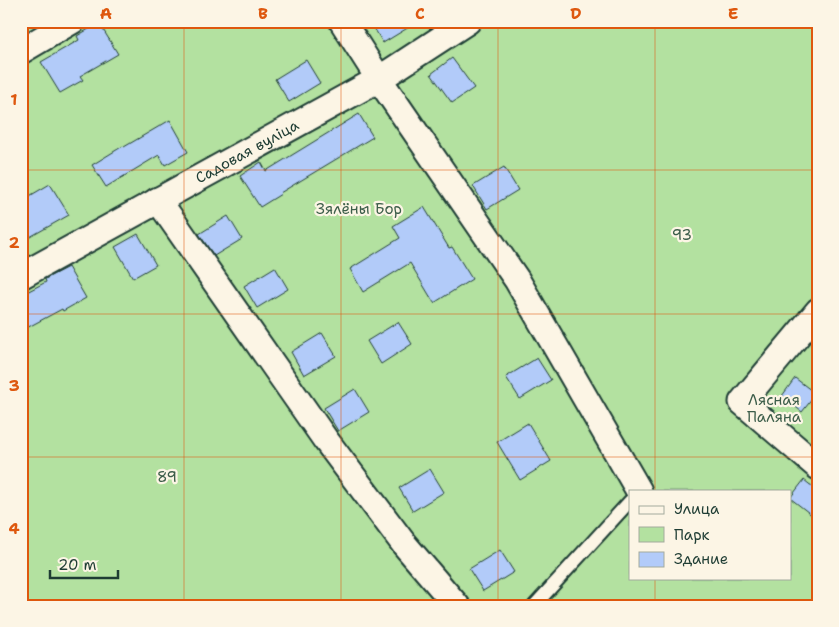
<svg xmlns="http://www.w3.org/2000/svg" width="839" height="627" font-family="'Shantell Sans',sans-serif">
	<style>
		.green { fill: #b3e1a0; stroke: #698f6a; fill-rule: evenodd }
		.building { fill: #b2cbf9; stroke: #1f3d34 }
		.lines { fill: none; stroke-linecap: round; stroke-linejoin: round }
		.lane-casing { stroke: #1f3d34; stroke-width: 16 }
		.street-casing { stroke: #1f3d34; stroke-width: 29 }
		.lane { stroke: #fcf5e5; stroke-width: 12 }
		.street { stroke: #fcf5e5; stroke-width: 25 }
		.grid { fill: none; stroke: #de580e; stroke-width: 1; stroke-opacity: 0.55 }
		.labels { text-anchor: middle; stroke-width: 4.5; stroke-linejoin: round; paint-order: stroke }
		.street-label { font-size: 15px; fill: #1f3d34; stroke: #fcf5e5 }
		.park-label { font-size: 15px; fill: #3d5e4a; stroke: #fcf5e5 }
		.neatline { fill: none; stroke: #de580e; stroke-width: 2 }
		.grid-label { font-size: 16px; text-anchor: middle; font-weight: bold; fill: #de580e }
	</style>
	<rect width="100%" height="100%" fill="#e6e8eb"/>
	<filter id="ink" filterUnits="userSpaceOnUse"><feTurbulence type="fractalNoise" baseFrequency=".02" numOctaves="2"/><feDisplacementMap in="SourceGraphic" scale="10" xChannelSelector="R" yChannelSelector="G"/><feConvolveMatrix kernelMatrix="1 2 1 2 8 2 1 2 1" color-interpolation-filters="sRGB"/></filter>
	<g filter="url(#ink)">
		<path class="green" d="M21,21H818V606H21ZM630,491H790V578H630Z"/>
		<path class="building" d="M370,21H419L383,43Z
			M99,23L118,54L80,76L83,80L60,93L41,62L79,40L77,36Z
			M452,58L474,88L452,103L431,74Z
			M306,60L320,83L289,102L275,79Z
			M359,114L373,137L280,193L281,194L260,207L240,176L261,162L266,171Z
			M170,120L188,152L165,165L159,155L106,187L92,165L123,146L124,147Z
			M504,167L518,190L487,209L473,186Z
			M50,184L69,215L21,242V201Z
			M424,207L449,248L452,247L472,279L434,303L410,263L363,292L350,269L400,238L393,226Z
			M228,216L242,239L214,256L199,234Z
			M138,234L156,265L133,278L115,247Z
			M68,267L86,298L63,311L62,309L21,331V295L46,282L45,279Z
			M275,267L288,289L257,308L244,286Z
			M398,322L412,344L381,364L367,341Z
			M322,333L336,356L304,375L291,352Z
			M537,358L551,380L520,399L506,377Z
			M795,378L816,394L802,412L782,396Z
			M355,389L369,412L338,431L324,408Z
			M528,423L551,461L520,480L497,442Z
			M430,469L444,492L413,511L399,488Z
			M804,480L818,491V520L790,498Z
			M500,550L514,572L483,591L469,569Z"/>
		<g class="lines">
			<defs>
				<path id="lane" d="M534,606L630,501"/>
				<g id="street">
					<path d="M342,21L379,79L517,280L639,491"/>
					<path d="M21,51L72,21"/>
					<path d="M158,200L325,439L404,544L457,606"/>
					<path id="s1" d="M21,276L379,79L468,21"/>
					<path d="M818,311L742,402L818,467"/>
				</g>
			</defs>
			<use href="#lane" class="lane-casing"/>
			<use href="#street" class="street-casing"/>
			<use href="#lane" class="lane"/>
			<use href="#street" class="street"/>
		</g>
	</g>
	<path class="grid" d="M184,21V606M341,21V606M498,21V606M655,21V491M21,170H818M21,314H818M21,457H818M655,578V606"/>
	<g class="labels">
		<g class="street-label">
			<text dy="5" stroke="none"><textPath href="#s1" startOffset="258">Садовая вуліца</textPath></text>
		</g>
		<g class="park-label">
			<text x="359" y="214">Зялёны Бор</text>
			<text x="682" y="240">93</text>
			<text x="774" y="405">Лясная<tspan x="774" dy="17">Паляна</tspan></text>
			<text x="167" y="482">89</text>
		</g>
	</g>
	<rect width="839" height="627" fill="none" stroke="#fcf5e5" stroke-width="55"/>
	<rect x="629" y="490" width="162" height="90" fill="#fcf5e5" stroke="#a4ab9e"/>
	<rect x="639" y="506" width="25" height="8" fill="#fcf5e5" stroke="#a4ab9e"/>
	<text x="674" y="514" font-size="15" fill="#1f3d34">Улица</text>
	<rect x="639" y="527" width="25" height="15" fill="#b3e1a0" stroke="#a4ab9e"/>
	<text x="674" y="540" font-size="15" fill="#1f3d34">Парк</text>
	<rect x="639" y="552" width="25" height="15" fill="#b2cbf9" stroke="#a4ab9e"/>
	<text x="674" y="564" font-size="15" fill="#1f3d34">Здание</text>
	<path d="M50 570v8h68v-8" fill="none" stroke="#1f3d34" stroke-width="2.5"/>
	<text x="58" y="570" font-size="15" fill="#1f3d34" stroke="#fcf5e5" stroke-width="4" paint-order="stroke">20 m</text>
	<rect x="28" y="28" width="784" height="572" class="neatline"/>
	<g class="grid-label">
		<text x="106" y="19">A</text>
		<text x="263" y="19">B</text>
		<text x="420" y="19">C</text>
		<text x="576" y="19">D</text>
		<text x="733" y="19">E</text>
		<text x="14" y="105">1</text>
		<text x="14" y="248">2</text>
		<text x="14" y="391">3</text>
		<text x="14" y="534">4</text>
	</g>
</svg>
